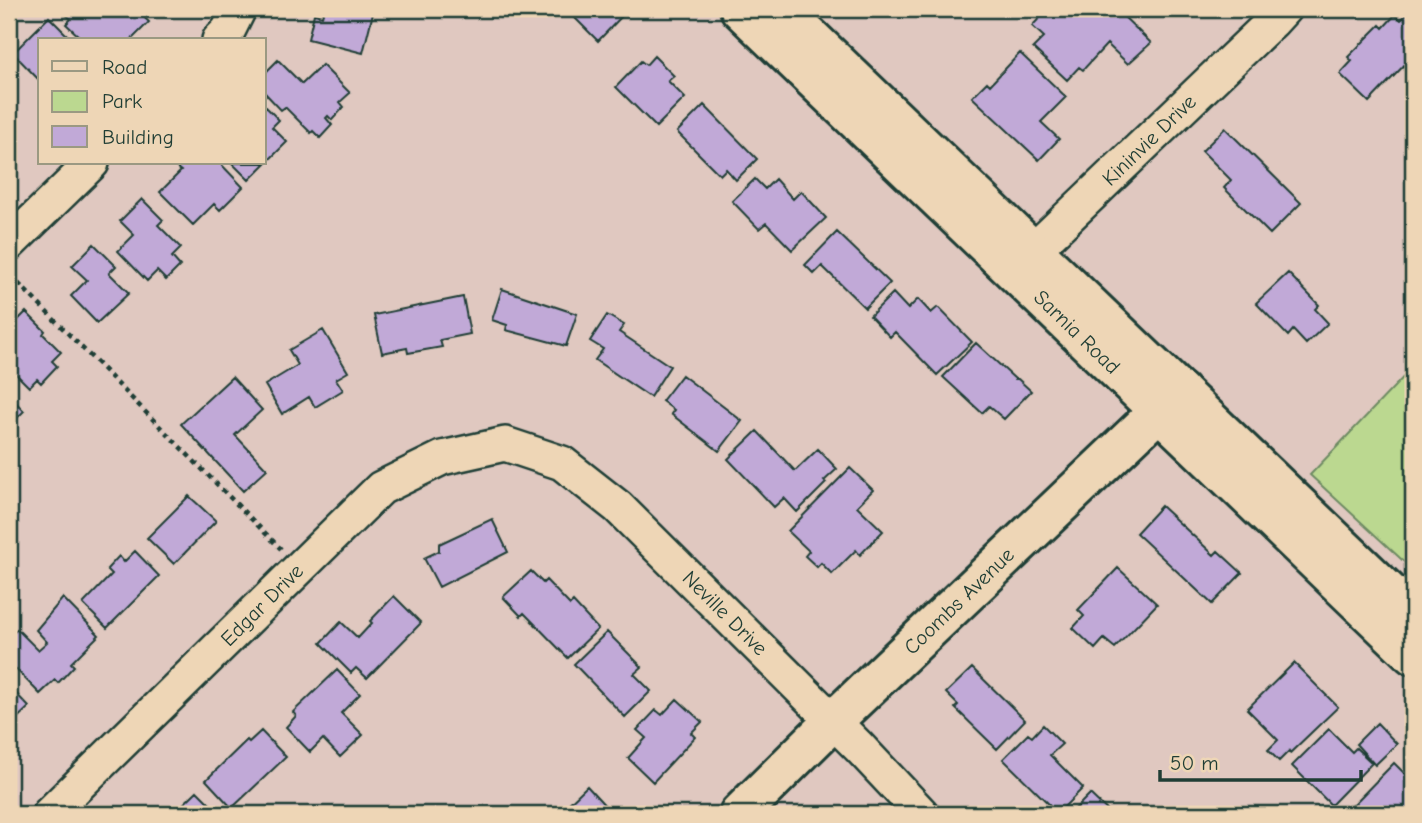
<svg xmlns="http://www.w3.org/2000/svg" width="1422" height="823" font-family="'Comic Neue',sans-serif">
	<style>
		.green { fill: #bbd890; stroke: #6d8a62; stroke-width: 2 }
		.building { fill: #c1a9d7; stroke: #1f3d34; stroke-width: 2 }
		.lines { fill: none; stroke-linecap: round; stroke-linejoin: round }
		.minor-casing { stroke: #1f3d34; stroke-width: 38 }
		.tertiary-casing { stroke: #1f3d34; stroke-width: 44 }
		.secondary-casing { stroke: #1f3d34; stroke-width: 44 }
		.path { stroke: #1f3d34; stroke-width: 4.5; stroke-dasharray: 5 5; stroke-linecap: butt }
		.minor { stroke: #eed6b6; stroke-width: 33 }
		.tertiary { stroke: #eed6b6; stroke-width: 38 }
		.secondary { stroke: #eed6b6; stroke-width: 38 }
		.labels { text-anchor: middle; stroke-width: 5; stroke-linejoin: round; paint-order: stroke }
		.street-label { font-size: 21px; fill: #1f3d34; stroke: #eed6b6 }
	</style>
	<rect width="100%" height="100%" fill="#e0c8c0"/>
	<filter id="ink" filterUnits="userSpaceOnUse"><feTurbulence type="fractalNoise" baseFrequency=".0143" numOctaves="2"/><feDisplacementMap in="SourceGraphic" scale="14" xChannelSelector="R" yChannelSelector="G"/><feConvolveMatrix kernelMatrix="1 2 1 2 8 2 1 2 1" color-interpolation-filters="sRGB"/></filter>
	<g filter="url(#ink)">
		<path class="green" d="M1413,367V570L1310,475Z"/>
		<path class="building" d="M71,9H135L149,22L131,40H83L66,24L71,19L65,14Z
			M324,9H374L363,53L308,39L314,14L322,16Z
			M566,9H619L624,14L598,41Z
			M1048,9H1116L1151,43L1128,64L1107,44L1083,70L1079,67L1067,80L1033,48L1044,37L1032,26Z
			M1412,9L1413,56L1369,102L1340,74L1352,61L1348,57L1380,25L1383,28L1395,15L1401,20Z
			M49,17L72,40H40V81L13,53Z
			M1020,53L1066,97L1041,122L1059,139L1039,160L972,97L987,82L990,85Z
			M654,56L674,76L668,81L685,98L656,127L616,87L641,61L646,65Z
			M278,60L302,84L322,65L350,93L340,102L344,107L332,120L328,116L326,118L332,125L320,138L313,131L311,133L285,107L281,110L264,92V74Z
			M264,105L279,120L272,127L287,142L249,180L232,163H264Z
			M704,105L757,159L736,180L726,169L720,175L677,132Z
			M1225,128L1301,203L1270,234L1224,188L1231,180L1202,151Z
			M182,163H220L243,187L220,210L214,204L193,225L160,192L181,171L177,168Z
			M755,179L765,189L775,179L793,199L801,191L826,218L792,250L766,223L759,229L732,201Z
			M142,199L163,220L158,225L181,248L172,257L180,266L166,280L157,271L147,281L118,251L134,235L120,221Z
			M837,232L890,283L865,308L822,266L814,274L805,265Z
			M94,244L116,266L109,273L129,293L97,323L71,296L87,280L72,266Z
			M1288,273L1319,305L1315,309L1328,323L1306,344L1293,330L1288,336L1256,303Z
			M502,289L577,314L566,346L506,330L507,325L492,320Z
			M893,293L908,309L918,299L931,313L938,307L972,342L937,375L895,332L890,337L870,316Z
			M463,297L470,334L440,340L442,347L408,353L407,348L382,353L374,315Z
			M26,312L45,331L43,334L61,352L52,361L57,366L41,383L37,379L29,387L9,367V348L15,341L9,335V329Z
			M607,315L624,325L619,332L670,366L650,397L595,360L603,349L590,341Z
			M323,330L348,372L336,379L343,390L315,407L309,397L282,414L265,385L298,365L289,350Z
			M976,343L1015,379H1018L1031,391L1004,419L989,406L982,413L943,377Z
			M682,375L742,421L719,451L671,414L674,410L662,401Z
			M232,377L262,410L235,435L267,469L243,491L181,424Z
			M9,395L24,411L9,426Z
			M757,431L795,471L818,449L837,469L824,481L826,483L797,512L784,498L774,507L728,459Z
			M850,468L873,490L857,506L883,531L860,555L856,550L832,574L821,563L817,567L805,556L809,551L788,531Z
			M189,496L216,521L174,564L147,538Z
			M1161,506L1214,555L1218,551L1242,573L1212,604L1136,533Z
			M492,519L508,552L439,587L424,558L439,551V544Z
			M135,551L159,576L107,628L83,604L112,574L107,569L119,556L124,562Z
			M1118,568L1157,604L1115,648L1104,639L1095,649L1073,628L1084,616L1078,610Z
			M531,571L543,583L546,580L570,605L573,602L598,629L568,658L524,613L521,616L503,597Z
			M394,596L421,623L367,678L356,668L351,673L321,643L341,622L358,638L372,623L370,621Z
			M63,598L99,635L71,663L74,666L58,683L55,680L40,694L9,662V637L17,629L38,650L47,642L36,630Z
			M607,632L642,667L634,674L651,691L625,717L574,664Z
			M1294,663L1338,707L1290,753L1289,751L1279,761L1268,750L1278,740L1247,709Z
			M972,668L1025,720L997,749L955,708L958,705L946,693Z
			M337,670L360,694L341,713L363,735L340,757L323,739L310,752L286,727L296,716L293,712Z
			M9,686L29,707L9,726Z
			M677,699L702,722L691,733L695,737L653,782L628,758L646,738L637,730L656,710L662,715Z
			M1377,723L1397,744L1375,765L1356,744Z
			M1043,725L1062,744L1050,755L1083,788L1058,813L1003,759L1028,734L1032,737Z
			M1329,729L1352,752L1356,748L1372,763L1331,805L1292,766Z
			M261,731L286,757L232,808L206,780L247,740L249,742Z
			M1394,763L1413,782V814H1359L1351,807Z
			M587,786L609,810L604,814H558Z
			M197,791L220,814H173Z
			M1090,794L1111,814H1070Z"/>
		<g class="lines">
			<defs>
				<path id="minor" d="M219,40L228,31L239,9
					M9,244L92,163
					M1015,268L1273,21L1284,9
					M49,814L381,488L442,458L505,444L562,463L618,507L859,747L922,814"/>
				<path id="tertiary" d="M739,814L833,721L1180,391"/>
				<path id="secondary" d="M740,9L1413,655
					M781,9L1413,615"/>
			</defs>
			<use href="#minor" class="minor-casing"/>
			<use href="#tertiary" class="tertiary-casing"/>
			<use href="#secondary" class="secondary-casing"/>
			<path class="path" d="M18,283L281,549"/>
			<use href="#minor" class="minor"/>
			<use href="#tertiary" class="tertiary"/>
			<use href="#secondary" class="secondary"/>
		</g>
	</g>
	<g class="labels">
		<g class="street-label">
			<text transform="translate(1149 140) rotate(-44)" y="7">Kininvie Drive</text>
			<text transform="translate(1077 332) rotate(44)" y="7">Sarnia Road</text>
			<text transform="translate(959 601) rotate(-44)" y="7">Coombs Avenue</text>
			<text transform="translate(262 605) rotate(-45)" y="7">Edgar Drive</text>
			<text transform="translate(725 613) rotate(45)" y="7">Neville Drive</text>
		</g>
	</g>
	<rect width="1422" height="823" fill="none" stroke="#eed6b6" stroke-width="35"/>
	<rect x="18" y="18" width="1387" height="788" fill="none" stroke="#1f3d34" stroke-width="2.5" filter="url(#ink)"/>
	<rect x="38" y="38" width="228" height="126" fill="#eed6b6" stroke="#9b9982" stroke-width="2"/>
	<rect x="52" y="61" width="35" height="10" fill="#eed6b6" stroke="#9b9982" stroke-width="2"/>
	<text x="102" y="74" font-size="21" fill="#1f3d34">Road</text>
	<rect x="52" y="91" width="35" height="21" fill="#bbd890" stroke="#9b9982" stroke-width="2"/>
	<text x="102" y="108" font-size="21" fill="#1f3d34">Park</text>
	<rect x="52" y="126" width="35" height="21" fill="#c1a9d7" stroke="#9b9982" stroke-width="2"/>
	<text x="102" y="144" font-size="21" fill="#1f3d34">Building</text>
	<path d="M1160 770v10h201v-10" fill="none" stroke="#1f3d34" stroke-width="3.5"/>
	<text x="1170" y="770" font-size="21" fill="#1f3d34" stroke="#eed6b6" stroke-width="5" paint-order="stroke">50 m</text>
</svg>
